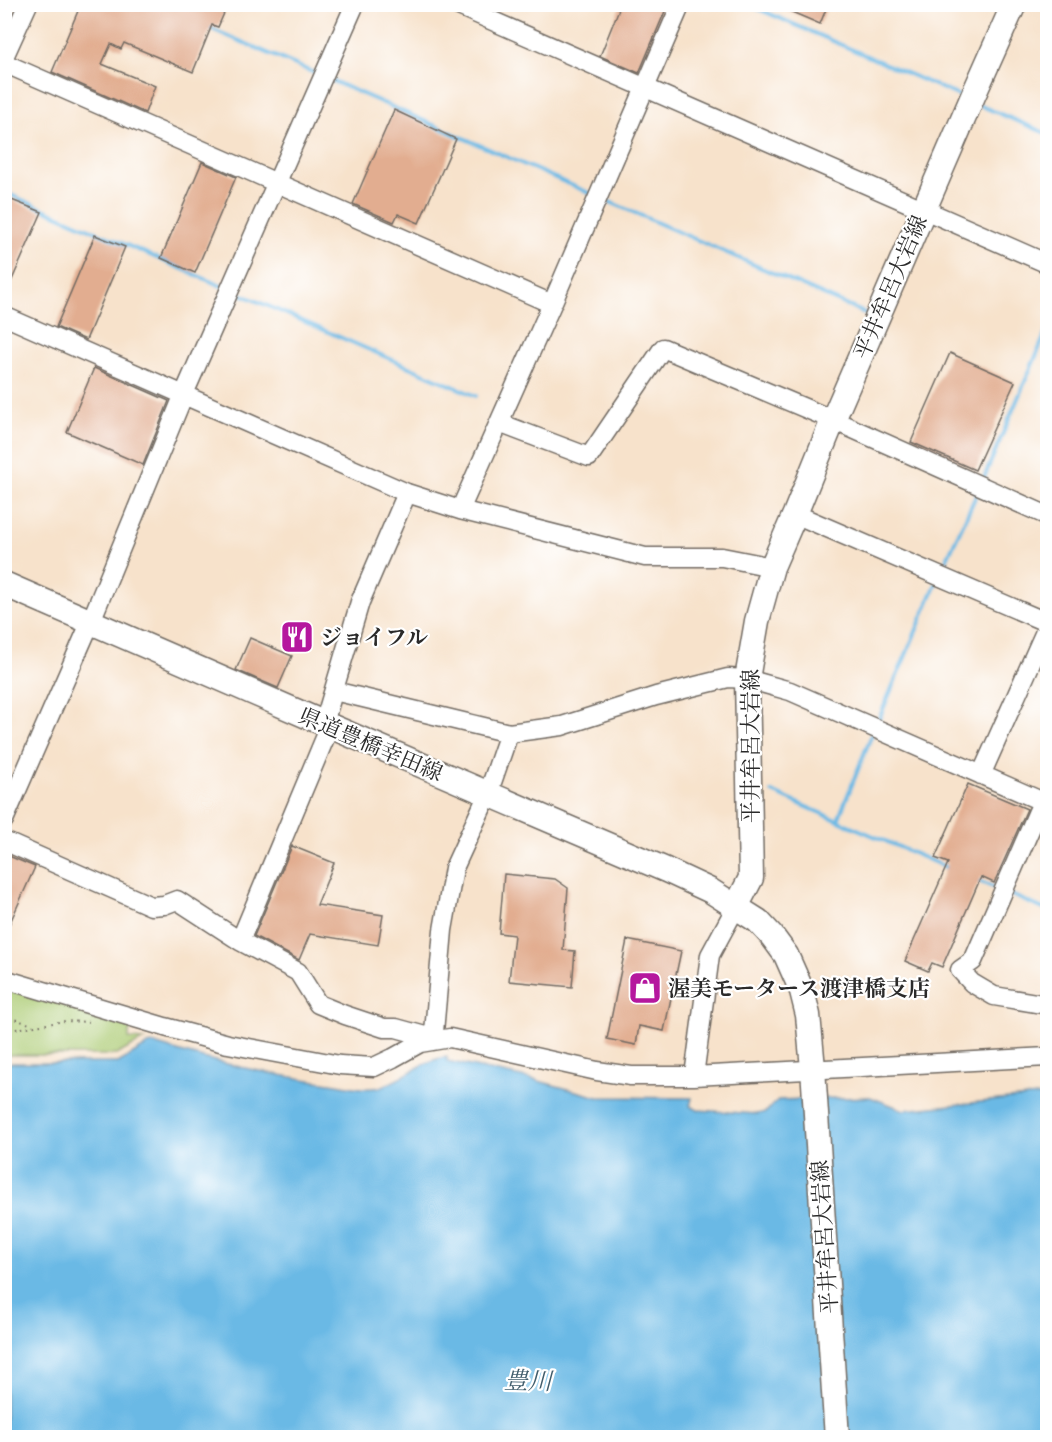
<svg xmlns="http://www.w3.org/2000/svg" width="1052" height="1442" font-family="'Sorts Mill Goudy','Noto Serif JP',serif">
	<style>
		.green { fill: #accb73; stroke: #6c7b4f; stroke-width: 1.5 }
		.water { fill: #6bb9e5; stroke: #4b7288; stroke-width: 1.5 }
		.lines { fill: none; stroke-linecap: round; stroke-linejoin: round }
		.stream { stroke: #6bb9e5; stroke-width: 4 }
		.building { fill: #e2ad90 }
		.minor-casing { stroke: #726b63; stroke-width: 21 }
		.major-casing { stroke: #726b63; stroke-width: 27 }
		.path { stroke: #726b63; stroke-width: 2; stroke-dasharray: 1.5 4.5; stroke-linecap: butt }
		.minor { stroke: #fff; stroke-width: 18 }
		.major { stroke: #fff; stroke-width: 24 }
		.labels { text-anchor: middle; stroke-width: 4.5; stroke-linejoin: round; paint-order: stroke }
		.street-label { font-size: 22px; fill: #2b2b2b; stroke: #fff }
		.poi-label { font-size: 22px; font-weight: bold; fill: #2b2b2b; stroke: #fff; text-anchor: start }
		.water-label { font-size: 24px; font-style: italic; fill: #415d6c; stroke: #fff }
	</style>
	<rect width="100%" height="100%" fill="#fff"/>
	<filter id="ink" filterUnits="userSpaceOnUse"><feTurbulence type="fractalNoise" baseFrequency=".0167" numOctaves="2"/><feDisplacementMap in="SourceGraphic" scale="12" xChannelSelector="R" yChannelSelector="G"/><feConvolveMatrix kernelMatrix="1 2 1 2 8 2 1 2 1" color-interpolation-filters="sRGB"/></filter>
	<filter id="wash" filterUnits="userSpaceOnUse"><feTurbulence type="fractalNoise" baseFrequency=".008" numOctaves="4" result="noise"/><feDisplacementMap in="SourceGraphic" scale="24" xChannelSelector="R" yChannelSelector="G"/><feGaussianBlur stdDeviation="1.35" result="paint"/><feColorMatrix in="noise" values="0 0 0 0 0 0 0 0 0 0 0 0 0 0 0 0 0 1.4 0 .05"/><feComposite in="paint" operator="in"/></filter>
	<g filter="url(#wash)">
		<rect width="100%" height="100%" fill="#f7e2cb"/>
		<path class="green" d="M4,985L134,1024L129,1032V1039L144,1040L116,1055H5Z"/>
		<path class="water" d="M154,1044C211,1062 271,1075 330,1083C345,1085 364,1091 380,1087C404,1080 421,1060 447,1057V1061L531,1079L598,1097L692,1098L690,1106L698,1110L757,1114L766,1112L778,1100L870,1097L904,1110L1047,1095V1437H5L4,1063H118L148,1045Z"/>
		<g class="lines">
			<path class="stream" d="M747,4L964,98
				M207,27L319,75
				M328,79L594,195
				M979,105L1048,134
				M4,192L226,288
				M603,199L867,314
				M238,293L476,396
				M983,480L1048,328
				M946,561L978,491
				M878,721L936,584
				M772,792L950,869
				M838,820L872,734
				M976,880L1000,890
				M1009,894L1048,911"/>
		</g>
		<g id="blocks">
			<path class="building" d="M81,4H228L218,27L212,25L193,72L124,43L121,49L111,44L102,64L155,86L145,113L52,72Z
				M621,4H668L639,73L600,56Z
				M773,4H828L820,24Z
				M394,110L456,139L419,223L398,214L394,222L353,204Z
				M202,162L236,177L195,273L161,258Z
				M9,199L42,212L4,298V209Z
				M95,235L125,247L86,340L56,327Z
				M950,353L1015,382L975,470L911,442Z
				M94,368L169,401L143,465L67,432Z
				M250,638L292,656L278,688L236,670Z
				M968,784L1027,809L994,883L981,877L942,967L932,963L928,971L905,961L948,863L935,858Z
				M292,846L334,863L317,905L383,915L378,945L310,934L299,960L254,936Z
				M4,854L35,867L4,936Z
				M504,874L555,879L568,888L563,950L575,951L572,987L509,981L514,935L499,933Z
				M627,940L681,951L664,1031L639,1026L636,1045L607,1039Z"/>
		</g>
	</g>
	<g filter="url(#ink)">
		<use href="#blocks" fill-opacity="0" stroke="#726b63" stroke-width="1.5"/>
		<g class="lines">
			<defs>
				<path id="minor" d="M454,4L1048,264
					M4,57L28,4
					M4,63L552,304
					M4,316L407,493L460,510L645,557H722L772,567
					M499,423L589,457L663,348L833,420L1048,516
					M460,510L552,304L681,4
					M795,514L1048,623
					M334,691L509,733L562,726L656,696L728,678L747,679L790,691L1048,804
					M324,723L360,602L407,493
					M981,775L1048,625
					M1042,802L973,961L960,970L972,983L994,996L1048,1005
					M4,820L91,621L184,394L355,4
					M4,841L151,906L164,905L177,900L240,941L298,972L318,1004L345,1015L384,1028H396L436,1039L434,1032L443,930L454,868L488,794L509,733
					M240,941L330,726
					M4,979L165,1027L228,1044L340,1065L374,1067L393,1058L420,1043L450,1038L597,1071L631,1076H694L1048,1057
					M694,1076L710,955L736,907"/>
				<path id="major" d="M4,584L330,726L666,870L711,891L736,907L758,921L772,936L786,955L802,991L808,1015L813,1068L837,1438
					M736,907L751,878L747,679L757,621L772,567L795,514L833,420L973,96L1014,4"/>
			</defs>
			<use href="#minor" class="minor-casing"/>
			<use href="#major" class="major-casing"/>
			<path class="path" d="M4,1016L33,1025
				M4,1031L65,1021L91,1022"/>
			<use href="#minor" class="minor"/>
			<use href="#major" class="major"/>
		</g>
	</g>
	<defs>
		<symbol id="restaurant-square" viewBox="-11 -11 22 22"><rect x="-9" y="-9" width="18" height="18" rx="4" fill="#b5179e" stroke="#fff"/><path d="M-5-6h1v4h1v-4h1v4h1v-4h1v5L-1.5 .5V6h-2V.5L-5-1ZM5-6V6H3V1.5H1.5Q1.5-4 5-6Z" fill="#fff"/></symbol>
		<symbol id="shop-square" viewBox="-11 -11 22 22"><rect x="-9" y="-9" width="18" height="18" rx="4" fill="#b5179e" stroke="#fff"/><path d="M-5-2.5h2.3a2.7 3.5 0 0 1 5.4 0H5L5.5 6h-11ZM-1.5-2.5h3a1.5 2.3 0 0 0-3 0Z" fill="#fff"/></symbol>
	</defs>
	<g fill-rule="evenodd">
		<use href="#restaurant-square" x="278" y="618" width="38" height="38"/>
		<use href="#shop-square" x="626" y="969" width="38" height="38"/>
	</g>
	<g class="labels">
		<g class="street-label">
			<text transform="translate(890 287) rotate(-67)" y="8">平井牟呂大岩線</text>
			<text transform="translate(371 744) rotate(23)" y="8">県道豊橋幸田線</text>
			<text transform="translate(750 746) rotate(-90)" y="8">平井牟呂大岩線</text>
			<text transform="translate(824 1237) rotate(-94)" y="8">平井牟呂大岩線</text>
		</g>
		<g class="poi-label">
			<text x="320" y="645">ジョイフル</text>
			<text x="668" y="996">渥美モータース渡津橋支店</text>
		</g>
		<g class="water-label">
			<text transform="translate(528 1381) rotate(1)" y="8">豊川</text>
		</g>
	</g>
	<rect width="1052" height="1442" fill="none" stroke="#fff" stroke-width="24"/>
</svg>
